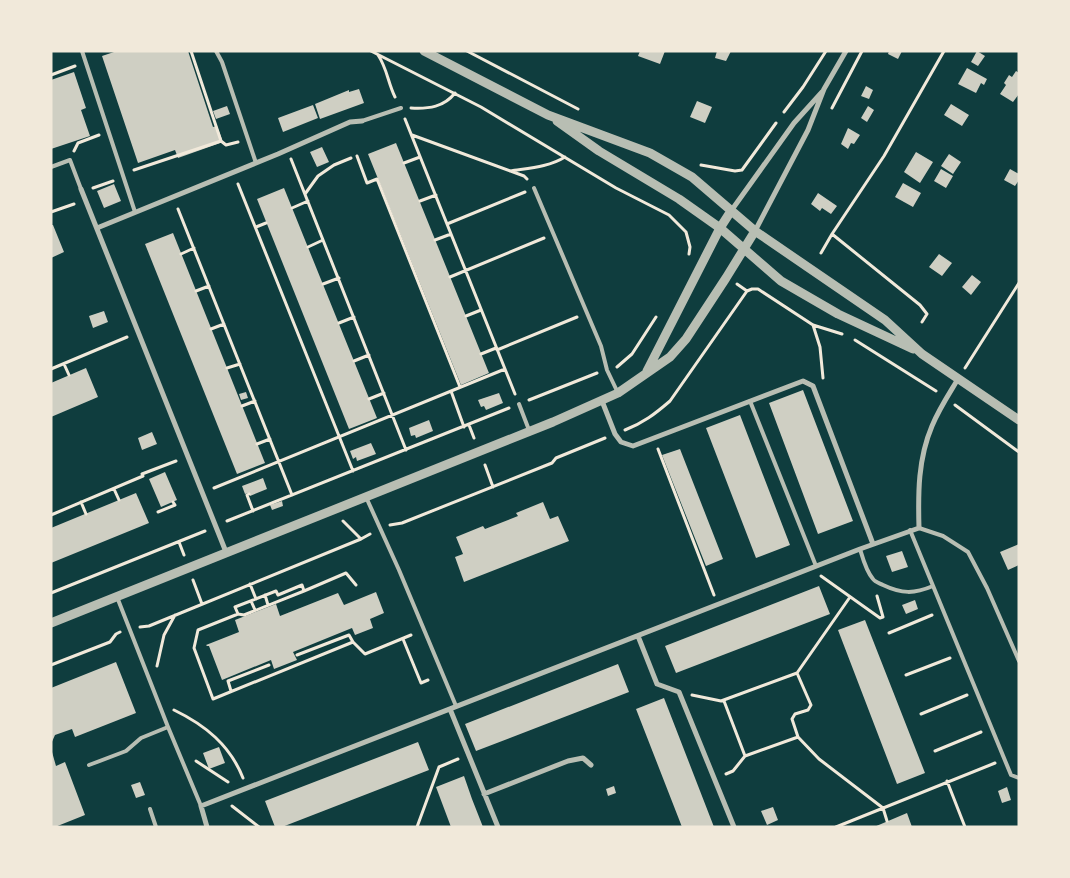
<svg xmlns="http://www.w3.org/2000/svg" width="1070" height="878" font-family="'Public Sans',sans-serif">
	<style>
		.building { fill: #cfcfc3 }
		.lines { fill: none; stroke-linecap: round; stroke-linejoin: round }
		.path { stroke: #f1e9da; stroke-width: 3 }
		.service { stroke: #b8beb3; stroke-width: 4 }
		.minor { stroke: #b8beb3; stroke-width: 5 }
		.tertiary { stroke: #b8beb3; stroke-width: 9 }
	</style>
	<rect width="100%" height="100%" fill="#0f3d3e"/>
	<path class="building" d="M117,51H188L213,127L217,126L223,142L178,158L175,150L138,163L102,56Z
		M640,51H665L660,64L638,56Z
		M717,51H731L726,61L715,58Z
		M889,51H902L898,59L888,54Z
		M977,51L985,56L978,66L971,62Z
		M967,68L987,79L984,85L981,83L976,93L958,84Z
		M1016,71L1019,73V94L1013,102L1000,94L1006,85L1004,83L1009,75L1012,77Z
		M74,72L86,108L81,110L90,136L51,149V80Z
		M866,86L873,90L869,99L861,96Z
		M359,89L364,103L320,119L315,104L349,90V92Z
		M697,101L712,107L705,123L690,117Z
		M951,104L969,115L962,126L944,115Z
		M313,105L318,118L283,132L278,118Z
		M227,106L230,114L216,119L213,111Z
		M868,106L874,110L867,122L861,118Z
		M848,128L860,135L854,144L851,143L848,149L841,144Z
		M396,143L489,373L461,385L368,154Z
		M322,147L329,162L317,167L310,152Z
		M916,152L933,162L920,183L904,172Z
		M949,154L961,162L953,174L941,166Z
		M941,169L953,176L946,188L934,181Z
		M1010,169L1019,174V180L1015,186L1004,180Z
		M903,183L921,193L913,207L895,197Z
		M114,184L121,201L104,208L97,191Z
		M284,188L377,418L349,429L257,199Z
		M818,193L837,206L831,214L822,208L820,211L811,204Z
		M51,225H53L64,252L51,258Z
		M173,233L265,463L237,474L145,244Z
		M939,254L952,263L942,276L929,267Z
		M972,275L981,282L971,295L962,287Z
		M104,311L108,322L93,328L89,316Z
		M86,368L98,397L51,417V383Z
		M803,390L853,521L818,534L769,403Z
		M246,392L248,398L241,400L239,394Z
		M499,393L503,403L486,410L484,406L481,407L478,400Z
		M740,415L790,545L756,558L706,428Z
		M429,420L433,431L416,438L415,435L411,436L409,428Z
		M152,432L157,444L142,450L138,438Z
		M371,443L376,454L357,461L356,457L353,459L350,451Z
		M680,449L723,559L706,566L662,455Z
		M165,472L177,500L161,507L149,479Z
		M263,478L267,489L250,496L249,493L245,494L242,486Z
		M136,493L149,523L51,563V528Z
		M282,501L283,506L272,510L270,505Z
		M543,502L550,519L558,516L569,541L464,582L455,557L463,554L456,537L483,526L485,529L518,516L516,513Z
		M1019,544V565L1008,570L1000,552Z
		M902,551L908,567L892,572L886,556Z
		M819,586L830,614L676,673L665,646Z
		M376,592L384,613L370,619L373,628L355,635L352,628L293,652L297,660L274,669L271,660L222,680L209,646H207L206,645L239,632L235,620L276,604L280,616L338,593L344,605Z
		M915,600L918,609L906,614L902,605Z
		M865,620L925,773L897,784L838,630Z
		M116,662L136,713L75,737L72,729L55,735L51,744V688Z
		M618,664L629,692L476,751L465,724Z
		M664,698L714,827H682L636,709Z
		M418,742L429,770L282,827H275L265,801Z
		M219,747L225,763L209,769L203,753Z
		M52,752L56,766L65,762L85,815L55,827H51Z
		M464,776L472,799L483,827H451L436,787Z
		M140,782L145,795L136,798L131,785Z
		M614,786L616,793L608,796L606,789Z
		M1007,787L1011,800L1002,803L998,791Z
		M773,807L778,820L767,825L761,811Z
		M907,813L912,827H874Z"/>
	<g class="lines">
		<path class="path" d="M191,51L221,141
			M371,51L481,107L616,188L669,215L686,232L690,247L689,254
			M467,51L578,109
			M378,55C387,68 388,83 395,97
			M51,75L75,66
			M411,108C429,109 444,107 455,93
			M832,108L862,51
			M784,112L803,87L826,51
			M405,119L515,394
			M412,135L524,176L527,179
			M74,151L78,143L99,135
			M357,156L367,183L377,179L460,387
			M291,159L406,450
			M404,163L420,157
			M701,165L735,171L742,170L776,123
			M134,170L221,141L226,145L238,142
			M510,171C529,168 549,167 565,157
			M238,184L353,471
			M93,188L113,181
			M305,194L318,176L334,165L351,158
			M420,201L436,195
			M292,208L308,201
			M178,209L292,495
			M51,212L74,204
			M447,224L525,192
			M256,227L266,223
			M435,240L451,234
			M308,247L323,240
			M821,253L832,234
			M181,254L194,248
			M450,277L544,238
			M323,284L339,278
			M737,284L747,291
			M196,291L209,286
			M466,316L481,310
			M922,322L927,314L920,305L832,234L884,156L944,51
			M339,323L354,317
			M813,325L820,347L823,378
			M211,329L224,324
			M855,340L936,391
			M497,350L577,317
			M481,354L496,348
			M354,361L369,355
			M64,364L69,375
			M617,367L632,354L656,317
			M227,368L240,364
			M965,368L1019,283
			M51,369L127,337
			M451,391L464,427
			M369,399L384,393
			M529,400L597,373
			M955,405L1019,452
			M242,406L255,401
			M469,425L474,438
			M625,430C643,423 655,414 670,401L747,291L752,289H758L813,325L842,334
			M257,444L270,439
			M658,449L714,595
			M485,465L493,487
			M142,474L176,461
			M214,488L505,369
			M114,489L119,500
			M249,494L247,495L253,511
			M81,502L86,514
			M158,512L175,505L173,502
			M51,515L143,476
			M227,521L509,408
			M343,521L361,539
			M390,525L402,523L552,463L556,458L605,438
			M179,542L184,555
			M821,576L880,618L883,617
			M193,580L202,604
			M250,584L256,599
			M356,585L346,573L304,591L302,585L278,595L276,591L235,607L238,614L198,630L194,648L213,699L353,642L365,654L411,635
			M51,593L205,531
			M265,595L268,605
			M877,596L883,617
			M251,601L255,610
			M238,614L244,615L304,591
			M140,627L149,626L361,539L370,534
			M889,633L932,615
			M403,639L421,683L428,680
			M297,655L349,635L353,642
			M51,665L110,642L116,634L120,632
			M157,666L164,635L175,615
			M797,673L850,597
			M906,675L950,658
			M231,691L228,681L269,665
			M692,695L721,701L797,673L811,705L808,710L795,714L792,719L798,737L745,756L724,701
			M174,710C205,725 230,745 243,778
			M921,714L967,695
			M798,737L819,759L883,808L887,821
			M935,751L981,732
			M196,761L228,782
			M726,774L733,771L745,756
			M947,781L965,827
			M232,806L259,827
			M417,827L439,767L458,759
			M836,827L995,763"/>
		<path class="service" d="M82,51L135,212
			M216,51L222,62L256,163
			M362,121L401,108
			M51,167L70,160L81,189
			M534,188L601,346L607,370L618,393
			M750,401L816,566
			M519,404L529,430
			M366,497L399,570L456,706
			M919,528L943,536L968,552L987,588L1019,661
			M910,530L1011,775L1019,778
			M860,549C863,559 866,571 873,579C875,582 879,583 883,585C902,594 914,594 933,586
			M117,597L168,727L201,806
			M89,765L126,751L141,738L168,727
			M150,809L156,827"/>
		<path class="minor" d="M81,189L226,552
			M731,211L794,123L822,92
			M97,228L278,154L350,122L362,121
			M755,231L808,130L824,89L846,51
			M602,401L615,434L621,442L633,446L803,381L813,386L873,544
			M638,636L657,684L679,692L734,827
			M450,709L498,827
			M484,794L568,761L583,758L591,765
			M207,827L201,806L860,549L919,528C918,493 918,459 932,426C939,409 949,394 958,379"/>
		<path class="tertiary" d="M424,51L548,115L650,153L692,177L755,231L885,320L922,354L1019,420
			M557,121L599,151L679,199L720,228L781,281L838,314L913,349
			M647,371L720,228L731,211
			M51,623L553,422L618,393L670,357L686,339L726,278L755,231"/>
	</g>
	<rect width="1070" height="878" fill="none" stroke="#f1e9da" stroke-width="105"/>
</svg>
